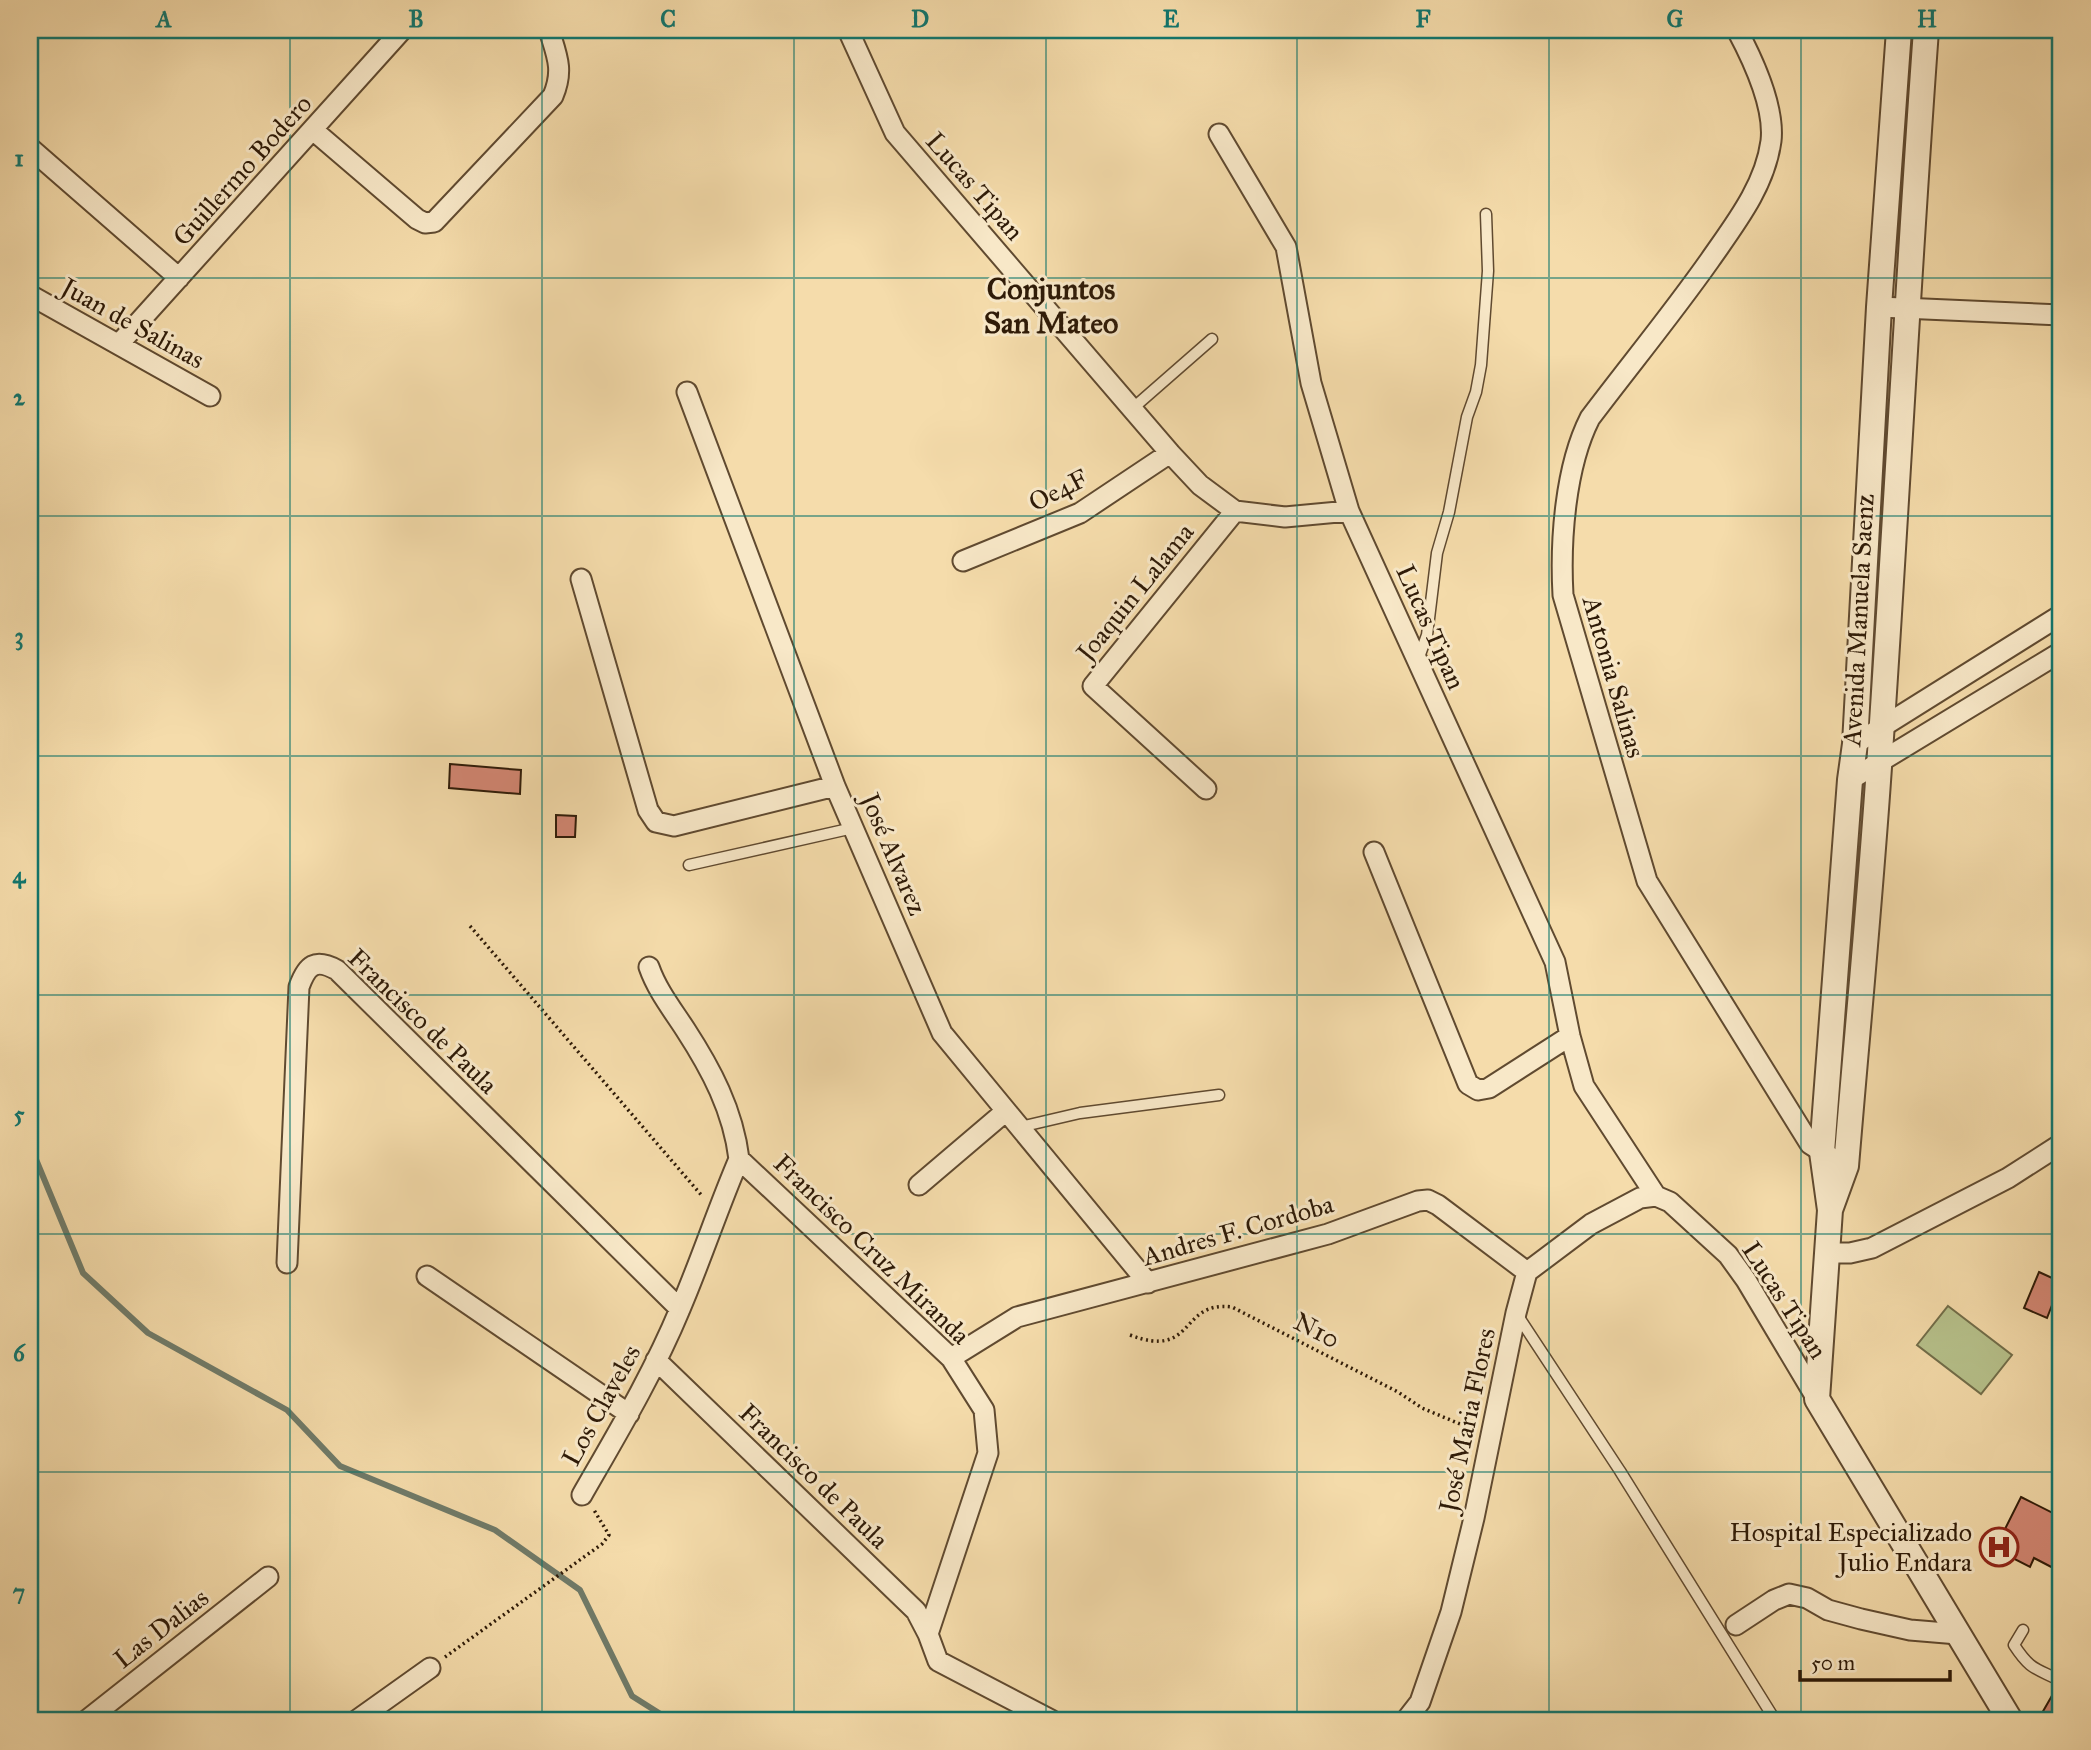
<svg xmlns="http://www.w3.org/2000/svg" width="2091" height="1750" font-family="'IM FELL Great Primer',serif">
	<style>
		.green { fill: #b7c28c; stroke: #726e4a; stroke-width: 2 }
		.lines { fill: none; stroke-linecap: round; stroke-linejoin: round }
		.stream { stroke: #707b69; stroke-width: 6 }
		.building { fill: #d48774; stroke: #2e1a07; stroke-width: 2 }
		.service-casing { stroke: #604a30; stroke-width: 13 }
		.minor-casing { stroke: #604a30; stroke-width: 23 }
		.tertiary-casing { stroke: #604a30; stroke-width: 28 }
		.path { stroke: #2e1a07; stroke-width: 3.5; stroke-dasharray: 2 3.5; stroke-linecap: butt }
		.service { stroke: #f8e8c8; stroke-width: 10 }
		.minor { stroke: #f8e8c8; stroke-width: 19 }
		.tertiary { stroke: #f8e8c8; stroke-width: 24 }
		.grid { fill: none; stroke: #0f766e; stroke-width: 2; stroke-opacity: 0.55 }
		.labels { text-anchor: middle; stroke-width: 6; stroke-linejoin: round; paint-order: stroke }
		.street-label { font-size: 26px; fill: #2e1a07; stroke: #f8e8c8 }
		.poi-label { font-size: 26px; fill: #2e1a07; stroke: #f8e8c8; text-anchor: end }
		.quarter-label { font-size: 30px; font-weight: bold; fill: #2e1a07; stroke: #f8e8c8 }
		.neatline { fill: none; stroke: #0f766e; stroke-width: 2.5 }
		.grid-label { font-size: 23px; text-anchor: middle; font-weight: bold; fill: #0f766e }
	</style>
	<rect width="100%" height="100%" fill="#f5dcab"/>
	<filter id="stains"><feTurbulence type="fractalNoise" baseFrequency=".00286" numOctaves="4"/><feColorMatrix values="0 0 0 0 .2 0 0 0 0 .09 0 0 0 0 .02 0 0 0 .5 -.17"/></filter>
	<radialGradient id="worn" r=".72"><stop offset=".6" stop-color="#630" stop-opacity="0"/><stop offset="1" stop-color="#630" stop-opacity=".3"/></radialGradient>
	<path class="green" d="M1948,1306L2012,1355L1981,1394L1917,1345Z"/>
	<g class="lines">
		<path class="stream" d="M30,1145L83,1273L148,1333L287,1410L340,1466L495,1530L580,1590L632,1696L670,1720"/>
	</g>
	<path class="building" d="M450,764L521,770L520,794L449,788Z
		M556,815L576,816L575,837H556Z
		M2039,1272L2061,1282L2047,1318L2024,1308Z
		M2021,1497L2061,1517V1572L2034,1558L2030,1567L1995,1549Z
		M2057,1687L2061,1688V1720H2038Z"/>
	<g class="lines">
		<defs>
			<path id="service" d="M1132,409L1212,339
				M1418,660L1427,635L1437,553L1449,512L1467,417L1476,392L1481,365L1488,271L1486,214
				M689,865L853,828
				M1020,1127L1080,1113L1219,1095
				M1516,1313L1620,1471L1775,1720
				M2023,1630L2014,1645C2031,1671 2036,1668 2061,1681"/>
			<path id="minor" d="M848,30L895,133L1170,453L1200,485L1235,511L1285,517L1349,511
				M1737,30C1753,60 1775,106 1771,141C1765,186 1735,224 1710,260C1672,314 1630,365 1590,418C1565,467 1560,541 1563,595L1647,881L1810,1144L1832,1158
				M313,130L417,219L425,223L434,222L553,96C564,70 557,56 549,30
				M1219,134L1286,247L1311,383L1349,511L1555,962L1570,1036L1584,1086L1656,1196L1670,1202L1728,1255L1746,1280L1817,1399
				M30,148L179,278
				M30,295L210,396
				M1879,307L2061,315
				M119,344L402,30
				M687,392L835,786L942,1033L1148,1283
				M963,561L1080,513L1170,453
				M581,579L648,810L656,822L674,826L835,786
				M1855,744L2061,615
				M1850,780L2061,652
				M1206,789L1093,686L1235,511
				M1374,852L1468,1084L1478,1090L1489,1088L1570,1036
				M649,967C657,990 672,1009 685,1029C711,1069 733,1110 739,1159L951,1358L984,1410L988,1453L928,1634L938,1661L1051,1720
				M919,1185L1006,1111
				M1828,1253H1850L1872,1248L2008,1178L2061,1144
				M287,1263L299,987C307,965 315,958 337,970L680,1309
				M427,1276L629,1414
				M951,1358L1017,1317L1328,1234L1418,1201L1428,1200L1438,1205L1527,1272
				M656,1360L916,1611L928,1634
				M582,1495C617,1434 653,1374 680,1309C701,1260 718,1208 739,1159
				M1736,1625L1774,1600L1789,1594L1807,1598L1828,1610L1861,1619L1910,1630L1958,1634
				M87,1720L268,1577
				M357,1720L430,1668
				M1406,1720L1420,1702L1451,1612L1474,1518L1516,1313L1527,1272L1591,1224L1640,1198L1656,1196"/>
			<path id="tertiary" d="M1899,30L1879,307L1855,744L1850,780L1822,1152L1830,1210L1817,1399L2010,1720
				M1830,1210L1846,1166C1857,1033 1870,900 1879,767C1896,521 1908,275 1926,30"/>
		</defs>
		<use href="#service" class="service-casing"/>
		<use href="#minor" class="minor-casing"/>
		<use href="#tertiary" class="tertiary-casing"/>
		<path class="path" d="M470,926L703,1197
			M1130,1335C1196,1360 1179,1300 1232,1307L1398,1392L1422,1408L1472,1429
			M445,1657L602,1544L609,1535L594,1510"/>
		<use href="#service" class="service"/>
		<use href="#minor" class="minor"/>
		<use href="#tertiary" class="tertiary"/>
	</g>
	<path class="grid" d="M290,30V1720M542,30V1720M794,30V1720M1046,30V1720M1297,30V1720M1549,30V1720M1801,30V1720M30,278H2061M30,516H2061M30,756H2061M30,995H2061M30,1234H2061M30,1472H2061"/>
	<defs>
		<symbol id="hospital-ring" viewBox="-11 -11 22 22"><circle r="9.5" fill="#f8e8c8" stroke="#8f2418" stroke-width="1.5"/><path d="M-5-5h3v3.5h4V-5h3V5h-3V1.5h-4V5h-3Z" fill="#8f2418"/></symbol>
	</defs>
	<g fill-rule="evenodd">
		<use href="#hospital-ring" x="1977" y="1525" width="44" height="44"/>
	</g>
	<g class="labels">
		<g class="street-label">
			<text transform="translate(242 170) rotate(-48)" y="9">Guillermo Bodero</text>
			<text transform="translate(975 186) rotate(49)" y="9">Lucas Tipan</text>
			<text transform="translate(133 323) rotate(29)" y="9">Juan de Salinas</text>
			<text transform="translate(1058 490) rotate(-27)" y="9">Oe4F</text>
			<text transform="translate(1135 592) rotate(-51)" y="9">Joaquin Lalama</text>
			<text transform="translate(1858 620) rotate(-87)" y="9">Avenida Manuela Saenz</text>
			<text transform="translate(1431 627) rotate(66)" y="9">Lucas Tipan</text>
			<text transform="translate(1614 677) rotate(74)" y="9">Antonia Salinas</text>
			<text transform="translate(894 854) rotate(67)" y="9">José Alvarez</text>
			<text transform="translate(423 1021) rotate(44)" y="9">Francisco de Paula</text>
			<text transform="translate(1238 1230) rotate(-16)" y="9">Andres F. Cordoba</text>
			<text transform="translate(872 1249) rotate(44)" y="9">Francisco Cruz Miranda</text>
			<text transform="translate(1785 1300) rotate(57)" y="9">Lucas Tipan</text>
			<text transform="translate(1317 1330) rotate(27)" y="9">N10</text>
			<text transform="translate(601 1405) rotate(-61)" y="9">Los Claveles</text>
			<text transform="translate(1467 1420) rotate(-78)" y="9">José Maria Flores</text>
			<text transform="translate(814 1476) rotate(44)" y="9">Francisco de Paula</text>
			<text transform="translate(161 1628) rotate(-38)" y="9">Las Dalias</text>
		</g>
		<g class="poi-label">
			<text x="1972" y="1541">Hospital Especializado<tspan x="1972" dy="30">Julio Endara</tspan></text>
		</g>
		<g class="quarter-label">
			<text x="1051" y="299">Conjuntos<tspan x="1051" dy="34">San Mateo</tspan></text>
		</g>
	</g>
	<rect width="2091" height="1750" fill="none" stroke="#f5dcab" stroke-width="77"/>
	<path d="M1800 1670v10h150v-10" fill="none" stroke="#2e1a07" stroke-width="3.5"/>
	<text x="1811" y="1670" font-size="21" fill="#2e1a07" stroke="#f8e8c8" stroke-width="5" paint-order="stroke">50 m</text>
	<rect x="38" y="38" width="2014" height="1674" class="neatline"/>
	<g class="grid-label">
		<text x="164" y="27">A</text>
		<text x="416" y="27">B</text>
		<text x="668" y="27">C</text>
		<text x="920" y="27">D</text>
		<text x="1171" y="27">E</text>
		<text x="1423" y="27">F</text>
		<text x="1675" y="27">G</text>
		<text x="1927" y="27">H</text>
		<text x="19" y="166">1</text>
		<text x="19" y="405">2</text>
		<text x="19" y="644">3</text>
		<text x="19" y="883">4</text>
		<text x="19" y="1122">5</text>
		<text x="19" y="1361">6</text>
		<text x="19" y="1600">7</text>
	</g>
	<rect width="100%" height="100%" filter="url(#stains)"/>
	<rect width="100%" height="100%" fill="url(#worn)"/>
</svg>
